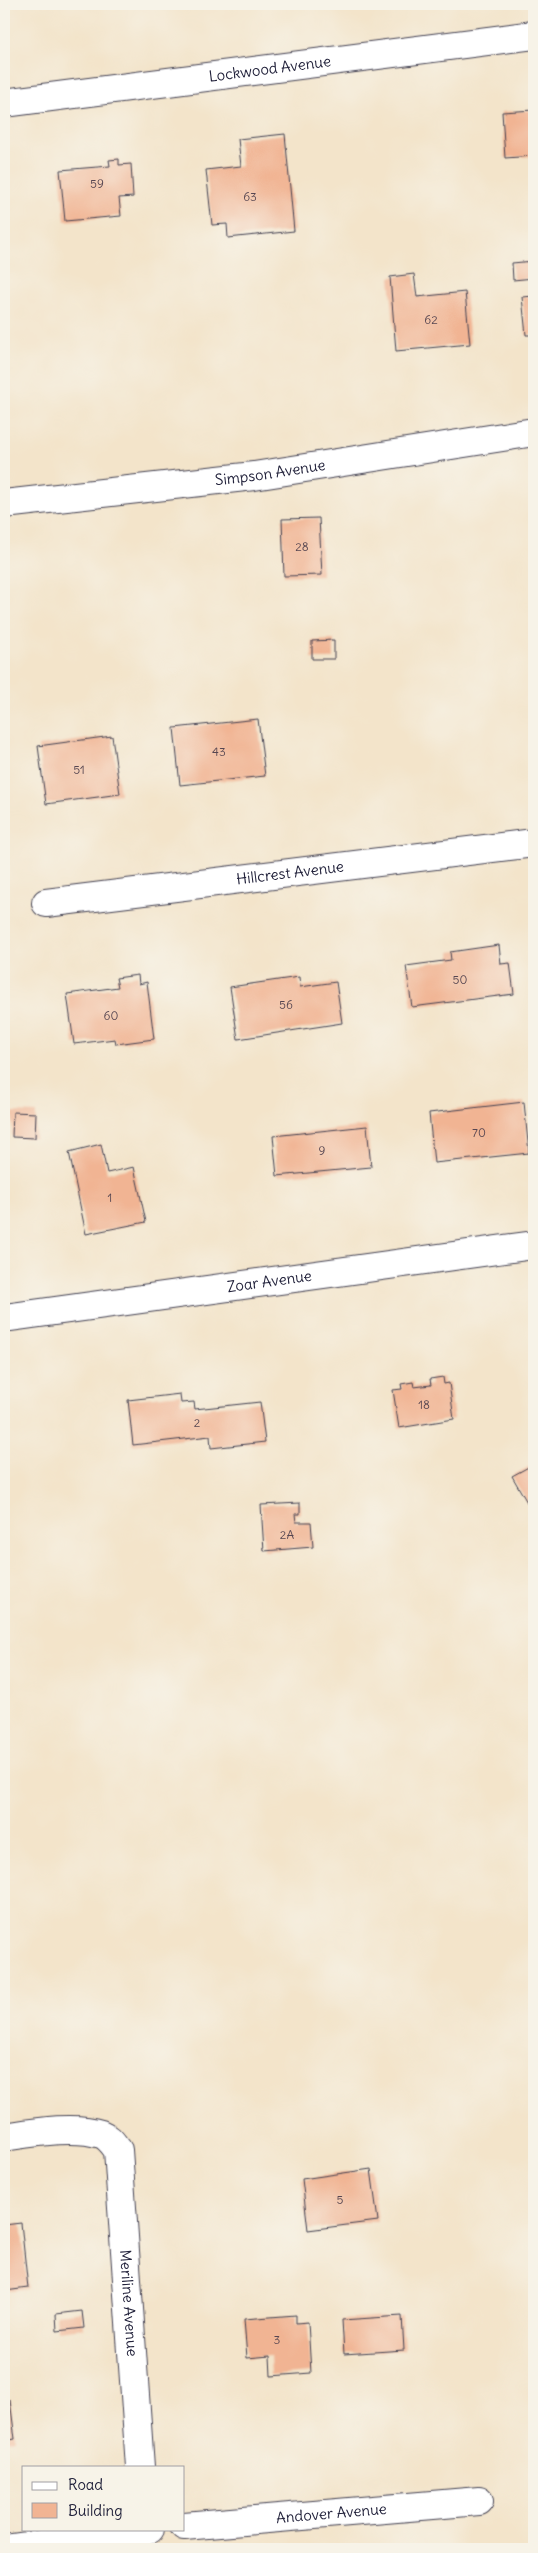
<svg xmlns="http://www.w3.org/2000/svg" width="538" height="2553" font-family="Delius,sans-serif">
	<style>
		.building { fill: #f1b493 }
		.lines { fill: none; stroke-linecap: round; stroke-linejoin: round }
		.minor-casing { stroke: #413f50; stroke-width: 30 }
		.minor { stroke: #fff; stroke-width: 28 }
		.labels { text-anchor: middle; stroke-width: 4; stroke-linejoin: round; paint-order: stroke }
		.number-label { font-size: 12px; fill: #564651 }
		.street-label { font-size: 15px; fill: #22223b; stroke: #f7f3e8 }
	</style>
	<rect width="100%" height="100%" fill="#f7f3e8"/>
	<filter id="ink" filterUnits="userSpaceOnUse"><feTurbulence type="fractalNoise" baseFrequency=".02" numOctaves="2"/><feDisplacementMap in="SourceGraphic" scale="10" xChannelSelector="R" yChannelSelector="G"/><feConvolveMatrix kernelMatrix="1 2 1 2 8 2 1 2 1" color-interpolation-filters="sRGB"/></filter>
	<filter id="wash" filterUnits="userSpaceOnUse"><feTurbulence type="fractalNoise" baseFrequency=".0096" numOctaves="4" result="noise"/><feDisplacementMap in="SourceGraphic" scale="20" xChannelSelector="R" yChannelSelector="G"/><feGaussianBlur stdDeviation="1.12" result="paint"/><feColorMatrix in="noise" values="0 0 0 0 0 0 0 0 0 0 0 0 0 0 0 0 0 1.4 0 .05"/><feComposite in="paint" operator="in"/></filter>
	<g filter="url(#wash)">
		<rect width="100%" height="100%" fill="#f3e4ca"/>
		<g id="blocks">
			<path class="building" d="M534,110V156L505,158L502,112Z
				M285,134L294,231L228,238L227,224L212,225L206,170L241,166L238,139Z
				M119,159V165L131,164L133,197L119,198L121,216L65,221L60,170L110,166L109,160Z
				M534,261V278L513,280L512,263Z
				M414,274L417,297L465,292L470,344L396,351L390,277Z
				M534,296V335H526L522,297Z
				M319,518L322,575L284,576L282,519Z
				M334,640V659H312V641Z
				M258,719L265,776L180,785L174,728Z
				M112,736L120,794L46,804L38,746Z
				M499,945L501,964L510,963L514,994L412,1007L406,966L451,960L450,952Z
				M138,975L139,984L147,982L154,1039L116,1044L115,1039L74,1044L67,994L118,987L116,978Z
				M299,977L300,987L336,982L342,1023L238,1039L230,987Z
				M524,1102L529,1153L434,1163L429,1113Z
				M13,1112L36,1113L35,1138L12,1137Z
				M367,1126L371,1167L277,1176L273,1136Z
				M101,1144L107,1173L134,1167L146,1222L86,1234L69,1152Z
				M443,1377L444,1384L449,1383L454,1419L399,1428L393,1390L402,1389L401,1384L413,1382L414,1387L431,1385L430,1379Z
				M180,1394L181,1403L194,1402L195,1409L260,1402L265,1442L211,1448L210,1436L133,1445L128,1400Z
				M534,1464V1501L528,1504L512,1476Z
				M300,1503V1514H295L296,1522H311L313,1547L264,1551L261,1505Z
				M371,2169L378,2221L308,2230L302,2179Z
				M21,2223L28,2288L5,2291L4,2225Z
				M82,2311L84,2328L57,2331L56,2314Z
				M296,2315V2323L308,2322L311,2373L271,2376L270,2356L247,2358L244,2319Z
				M402,2316L404,2350L344,2354L342,2320Z
				M10,2400L15,2439L4,2441V2401Z"/>
		</g>
	</g>
	<g filter="url(#ink)">
		<use href="#blocks" fill-opacity="0" stroke="#413f50" stroke-width="1"/>
		<g class="lines">
			<defs>
				<g id="minor">
					<path id="s1" d="M4,103L534,35"/>
					<path id="s2" d="M4,504L254,476L534,432"/>
					<path id="s3" d="M46,903L534,843"/>
					<path id="s4" d="M4,1318L534,1245"/>
					<path id="s5" d="M4,2137C31,2133 74,2125 101,2134C109,2137 113,2144 118,2150L140,2467"/>
					<path id="s6" d="M184,2526L479,2501"/>
					<path d="M4,2549L150,2529"/>
				</g>
			</defs>
			<use href="#minor" class="minor-casing"/>
			<use href="#minor" class="minor"/>
		</g>
	</g>
	<g class="labels">
		<g class="number-label">
			<text x="97" y="188">59</text>
			<text x="250" y="201">63</text>
			<text x="431" y="324">62</text>
			<text x="302" y="551">28</text>
			<text x="219" y="756">43</text>
			<text x="79" y="774">51</text>
			<text x="460" y="984">50</text>
			<text x="286" y="1009">56</text>
			<text x="111" y="1020">60</text>
			<text x="479" y="1137">70</text>
			<text x="322" y="1155">9</text>
			<text x="110" y="1202">1</text>
			<text x="424" y="1409">18</text>
			<text x="197" y="1427">2</text>
			<text x="287" y="1539">2A</text>
			<text x="340" y="2204">5</text>
			<text x="277" y="2344">3</text>
		</g>
		<g class="street-label">
			<text dy="5" stroke="none"><textPath href="#s1" startOffset="268">Lockwood Avenue</textPath></text>
			<text dy="5" stroke="none"><textPath href="#s2" startOffset="268">Simpson Avenue</textPath></text>
			<text dy="5" stroke="none"><textPath href="#s3" startOffset="246">Hillcrest Avenue</textPath></text>
			<text dy="5" stroke="none"><textPath href="#s4" startOffset="268">Zoar Avenue</textPath></text>
			<text dy="5" stroke="none"><textPath href="#s5" startOffset="275">Meriline Avenue</textPath></text>
			<text dy="5" stroke="none"><textPath href="#s6" startOffset="148">Andover Avenue</textPath></text>
		</g>
	</g>
	<rect width="538" height="2553" fill="none" stroke="#f7f3e8" stroke-width="20"/>
	<rect x="22" y="2466" width="162" height="65" fill="#f7f3e8" stroke="#a29fa3"/>
	<rect x="32" y="2482" width="25" height="8" fill="#ffffff" stroke="#a29fa3"/>
	<text x="68" y="2490" font-size="15" fill="#22223b">Road</text>
	<rect x="32" y="2503" width="25" height="15" fill="#f1b493" stroke="#a29fa3"/>
	<text x="68" y="2516" font-size="15" fill="#22223b">Building</text>
</svg>
